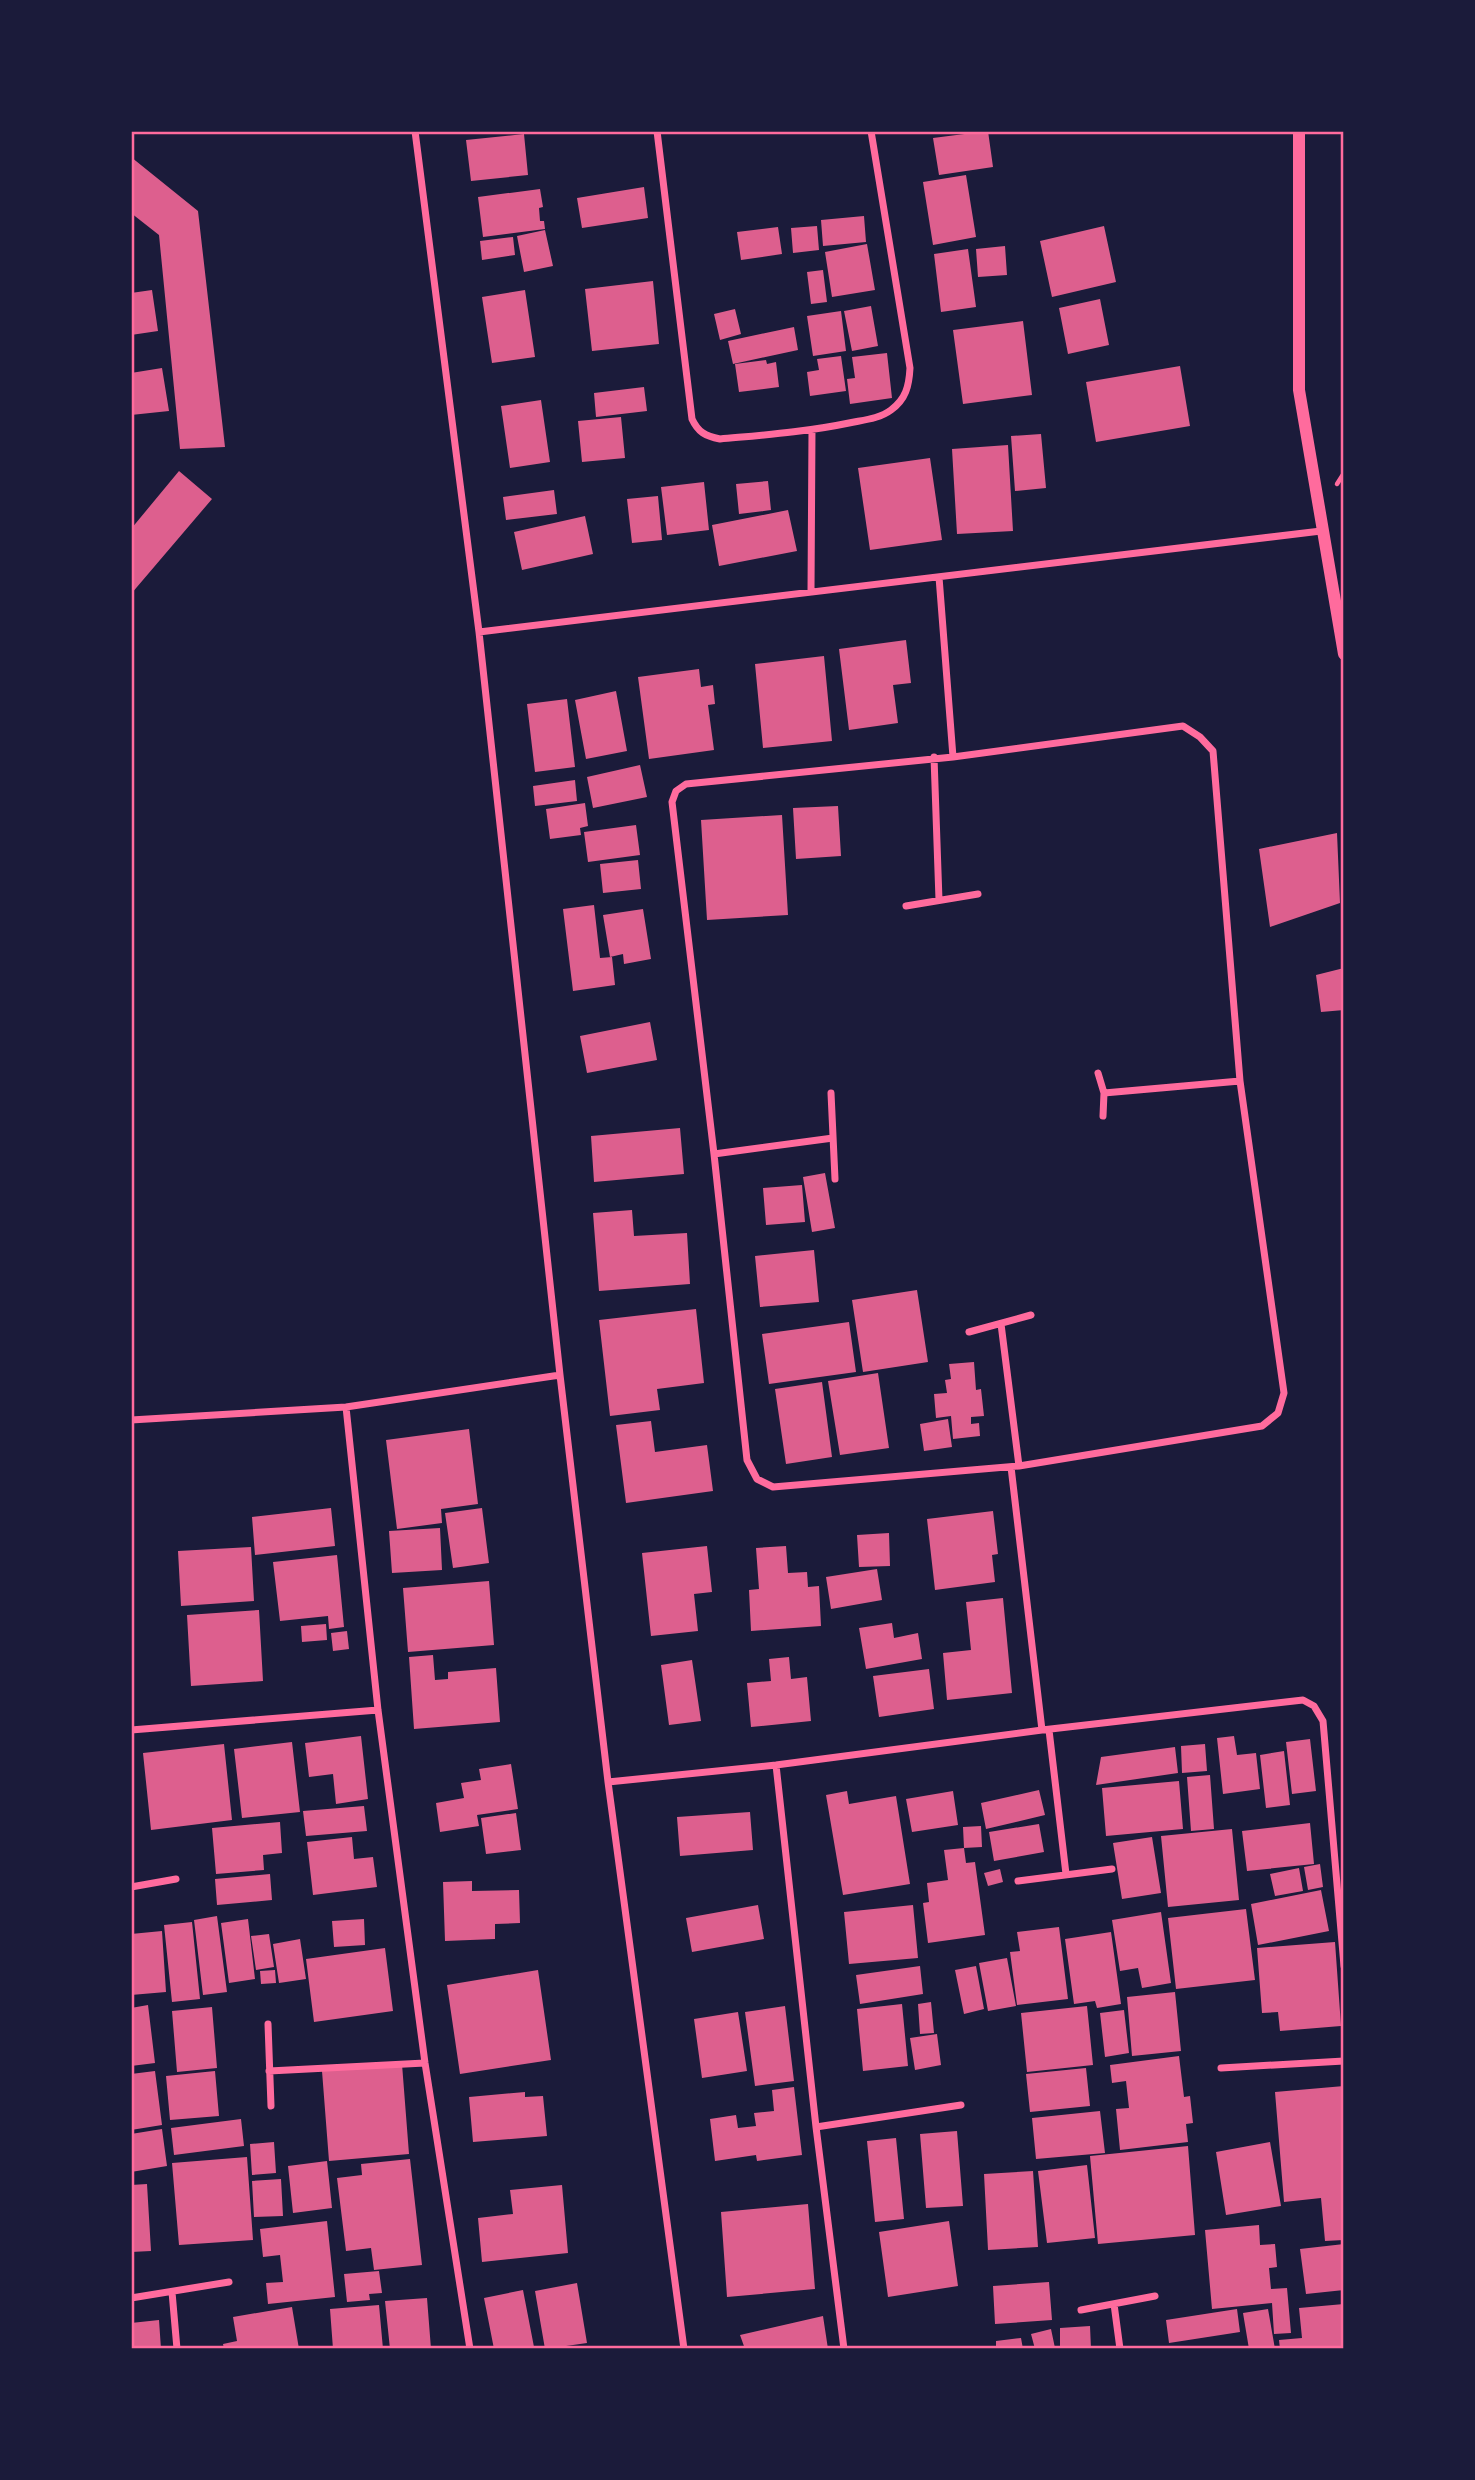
<svg xmlns="http://www.w3.org/2000/svg" width="1475" height="2480" font-family="'Source Serif 4',serif">
	<style>
		.building { fill: #dd5f8e }
		.lines { fill: none; stroke-linecap: round; stroke-linejoin: round }
		.path { stroke: #ff6b9d; stroke-width: 4.5 }
		.minor { stroke: #ff6b9d; stroke-width: 7 }
		.tertiary { stroke: #ff6b9d; stroke-width: 12 }
		.neatline { fill: none; stroke: #ff6b9d; stroke-width: 2.5 }
	</style>
	<rect width="100%" height="100%" fill="#1b1b3a"/>
	<path class="building" d="M988,131L993,167L939,175L933,138Z
		M524,134L528,175L471,181L466,140Z
		M131,157L198,211L225,447L180,449L159,235L131,213Z
		M966,175L976,237L933,245L923,182Z
		M644,187L648,218L582,228L577,198Z
		M540,189L543,207L539,208L540,221H544L545,229L483,237L478,197Z
		M864,216L866,242L823,246L821,220Z
		M817,226L819,250L793,253L791,228Z
		M1104,226L1116,282L1052,297L1040,241Z
		M778,227L782,254L741,260L737,232Z
		M545,230L553,266L524,272L517,236Z
		M513,237L515,255L482,260L480,241Z
		M867,244L875,290L832,297L825,252Z
		M1005,246L1007,275L978,277L976,249Z
		M968,249L976,307L941,312L934,254Z
		M823,270L827,302L811,304L807,272Z
		M653,281L659,344L592,351L585,289Z
		M152,290L158,331L131,335V293Z
		M525,290L535,357L492,363L482,297Z
		M1100,299L1109,345L1068,354L1059,308Z
		M871,306L878,346L852,351L844,311Z
		M735,309L741,334L720,340L714,314Z
		M841,311L846,351L813,356L807,316Z
		M1023,321L1032,395L963,404L953,330Z
		M794,327L798,350L733,364L728,341Z
		M887,353L892,398L850,404L847,379L855,378L852,357Z
		M841,356L846,391L810,396L807,372L819,370L817,359Z
		M766,360L767,364L776,362L779,387L739,392L735,364Z
		M1180,366L1190,426L1096,442L1086,382Z
		M162,368L169,411L131,415V373Z
		M644,387L647,411L596,417L594,393Z
		M541,400L550,462L510,468L501,406Z
		M621,417L625,458L582,462L578,421Z
		M1041,434L1046,488L1015,491L1011,436Z
		M1008,445L1013,531L957,534L952,449Z
		M930,458L942,540L870,550L858,468Z
		M179,471L212,499L131,594V529Z
		M768,481L771,510L739,514L736,484Z
		M704,482L709,530L667,535L661,487Z
		M554,490L557,514L506,520L503,497Z
		M658,496L662,540L632,543L627,499Z
		M788,510L797,551L719,566L712,525Z
		M585,516L593,554L522,570L514,532Z
		M906,640L911,683L893,685L898,723L849,730L839,649Z
		M824,656L832,741L763,748L755,664Z
		M699,669L701,687L713,685L715,704L708,705L714,750L649,759L638,677Z
		M616,691L627,751L586,759L575,700Z
		M567,699L575,767L535,772L527,704Z
		M640,765L647,797L593,808L587,777Z
		M575,780L577,801L535,806L533,786Z
		M585,803L588,826L580,828L581,835L550,839L546,809Z
		M838,806L841,856L796,859L793,808Z
		M782,815L788,915L707,920L701,820Z
		M636,825L640,855L588,862L584,832Z
		M1337,833L1340,903L1270,927L1259,849Z
		M638,860L641,889L603,893L600,864Z
		M594,905L600,958L612,957L615,985L573,991L563,909Z
		M643,909L651,959L624,964L623,954L610,957L603,915Z
		M1344,968V1010L1321,1012L1316,975Z
		M650,1022L657,1060L587,1073L580,1036Z
		M680,1128L684,1174L594,1182L591,1136Z
		M825,1173L835,1228L812,1232L803,1177Z
		M802,1185L805,1222L766,1225L763,1188Z
		M632,1210L634,1236L687,1233L690,1284L599,1291L593,1213Z
		M814,1250L819,1302L760,1307L755,1256Z
		M917,1290L928,1362L863,1372L852,1300Z
		M696,1309L704,1383L657,1389L660,1410L610,1416L599,1320Z
		M849,1322L856,1372L769,1384L762,1334Z
		M974,1362L976,1390L981,1389L984,1416L971,1417V1424L979,1423L980,1436L953,1439L951,1416L936,1418L934,1394L947,1393L945,1380L951,1379L949,1364Z
		M878,1373L889,1448L840,1455L828,1381Z
		M822,1382L832,1457L786,1464L775,1389Z
		M948,1419L952,1447L924,1451L920,1424Z
		M651,1421L655,1452L707,1445L713,1491L626,1503L616,1425Z
		M469,1429L478,1504L441,1509L442,1523L397,1529L386,1440Z
		M331,1508L335,1546L255,1555L252,1517Z
		M482,1508L489,1563L453,1568L445,1513Z
		M993,1511L998,1554L992,1555L995,1582L935,1590L927,1519Z
		M440,1528L442,1570L392,1573L389,1531Z
		M889,1533L890,1566L859,1567L857,1535Z
		M707,1546L712,1592L694,1594L698,1631L651,1636L642,1553Z
		M786,1546L788,1573L807,1572L808,1587L819,1586L821,1626L751,1631L749,1590L759,1589L756,1548Z
		M251,1547L254,1601L181,1606L178,1551Z
		M337,1555L344,1627L329,1629L328,1616L280,1621L273,1562Z
		M877,1569L882,1600L831,1609L826,1577Z
		M489,1581L494,1645L408,1652L403,1588Z
		M1003,1598L1012,1693L947,1700L943,1653L971,1650L966,1602Z
		M259,1610L263,1681L191,1686L187,1615Z
		M892,1623L894,1638L918,1633L922,1659L866,1669L859,1628Z
		M326,1624L327,1640L302,1642L301,1626Z
		M347,1631L349,1649L333,1651L331,1633Z
		M433,1655L435,1680L448,1679V1672L496,1668L500,1722L414,1729L409,1657Z
		M789,1657L791,1679L807,1677L811,1721L751,1727L747,1683L771,1681L769,1659Z
		M692,1660L701,1721L669,1725L661,1665Z
		M929,1669L934,1709L879,1717L873,1676Z
		M361,1736L368,1799L336,1804L333,1774L309,1777L305,1743Z
		M1234,1736L1237,1755L1256,1753L1260,1789L1223,1794L1217,1738Z
		M1310,1739L1316,1791L1292,1794L1286,1742Z
		M292,1742L300,1812L242,1818L234,1749Z
		M224,1744L232,1820L151,1830L143,1753Z
		M1205,1744L1207,1771L1182,1773L1181,1746Z
		M1175,1747L1178,1773L1096,1785L1101,1757Z
		M1284,1751L1290,1805L1266,1808L1260,1755Z
		M511,1764L518,1809L477,1815L479,1826L440,1832L436,1803L464,1798L461,1783L481,1780L479,1769Z
		M1210,1775L1214,1829L1191,1831L1187,1777Z
		M1179,1781L1183,1829L1106,1836L1102,1788Z
		M1039,1790L1045,1815L986,1829L981,1803Z
		M847,1791L849,1804L896,1796L910,1884L843,1895L826,1795Z
		M953,1791L958,1825L912,1832L906,1799Z
		M364,1806L367,1831L306,1836L303,1811Z
		M750,1812L753,1850L680,1856L677,1817Z
		M516,1813L521,1850L486,1854L481,1818Z
		M280,1822L282,1853L263,1855L264,1870L216,1874L212,1828Z
		M1310,1823L1314,1864L1247,1871L1242,1831Z
		M1039,1824L1044,1852L994,1861L989,1832Z
		M981,1826L982,1847L964,1848L966,1863L975,1862L985,1935L928,1943L923,1903L929,1902L927,1883L948,1880L944,1850L964,1848L963,1827Z
		M1232,1829L1239,1900L1168,1907L1161,1836Z
		M352,1837L354,1859L373,1857L377,1887L313,1895L307,1842Z
		M1152,1837L1161,1893L1122,1899L1113,1843Z
		M1320,1864L1323,1887L1308,1890L1304,1867Z
		M1299,1868L1303,1891L1275,1896L1270,1874Z
		M1000,1869L1003,1882L988,1886L984,1873Z
		M270,1874L272,1900L217,1905L215,1879Z
		M472,1881V1891L519,1890L520,1923L495,1924V1939L445,1941L443,1882Z
		M1321,1890L1329,1931L1258,1945L1251,1904Z
		M758,1905L764,1939L692,1952L686,1918Z
		M913,1905L918,1958L849,1964L844,1912Z
		M1246,1909L1255,1980L1176,1989L1168,1918Z
		M1161,1912L1171,1983L1142,1988L1138,1968L1120,1971L1112,1920Z
		M217,1916L227,1992L203,1995L194,1920Z
		M248,1919L255,1979L229,1983L221,1923Z
		M364,1919L365,1945L334,1947L332,1921Z
		M192,1922L200,1999L172,2002L164,1925Z
		M1059,1927L1068,1999L1017,2005L1010,1952L1020,1951L1017,1932Z
		M162,1931L166,1992L131,1995V1934Z
		M1111,1932L1121,2004L1097,2008L1095,2001L1074,2004L1065,1939Z
		M269,1934L274,1967L256,1970L251,1936Z
		M300,1939L306,1979L279,1983L273,1944Z
		M1335,1942L1341,2026L1280,2031L1278,2012L1262,2013L1257,1948Z
		M385,1948L393,2011L314,2022L306,1959Z
		M1007,1958L1016,2006L988,2011L979,1963Z
		M920,1966L923,1994L860,2004L856,1975Z
		M976,1966L984,2009L964,2014L955,1970Z
		M275,1970L276,1983L261,1984L260,1971Z
		M538,1970L551,2060L460,2074L447,1985Z
		M1175,1992L1181,2051L1132,2056L1127,1997Z
		M931,2002L934,2033L920,2034L918,2004Z
		M902,2004L908,2066L863,2071L857,2009Z
		M148,2005L155,2063L131,2066V2008Z
		M785,2006L794,2081L755,2086L745,2012Z
		M1087,2006L1093,2065L1027,2072L1021,2013Z
		M212,2007L217,2068L177,2072L172,2011Z
		M1124,2010L1129,2053L1105,2057L1100,2013Z
		M738,2012L747,2071L702,2078L694,2019Z
		M937,2034L941,2065L915,2070L910,2038Z
		M1179,2056L1184,2097L1190,2096L1193,2123L1186,2124L1188,2142L1120,2150L1116,2109L1129,2108L1126,2081L1112,2083L1110,2065Z
		M402,2064L409,2154L329,2161L322,2071Z
		M1086,2068L1090,2106L1030,2112L1026,2074Z
		M155,2071L162,2125L131,2130V2074Z
		M215,2071L219,2116L170,2120L166,2076Z
		M1344,2086V2240L1325,2241L1321,2198L1284,2202L1275,2092Z
		M794,2087L802,2155L757,2161L756,2155L715,2161L710,2119L736,2115L738,2128L756,2126L754,2113L774,2111L772,2090Z
		M525,2092V2097L543,2096L547,2136L473,2142L469,2097Z
		M1100,2111L1105,2153L1036,2159L1032,2118Z
		M241,2119L244,2146L174,2155L171,2128Z
		M162,2129L167,2166L131,2172V2134Z
		M957,2131L963,2206L926,2208L920,2134Z
		M896,2138L904,2219L875,2222L867,2141Z
		M274,2142L276,2173L252,2175L250,2144Z
		M1270,2142L1281,2206L1226,2215L1216,2152Z
		M1188,2146L1195,2235L1098,2244L1090,2156Z
		M247,2157L253,2240L179,2245L172,2163Z
		M410,2159L422,2265L374,2270L371,2248L346,2251L337,2178L362,2175L361,2164Z
		M327,2161L332,2208L293,2213L288,2166Z
		M1087,2165L1095,2238L1047,2243L1038,2171Z
		M1033,2171L1038,2247L988,2250L984,2174Z
		M281,2179L283,2216L254,2217L252,2181Z
		M147,2184L151,2251L131,2252V2185Z
		M562,2185L568,2253L482,2262L478,2218L513,2214L510,2190Z
		M808,2204L815,2289L727,2297L721,2212Z
		M327,2221L335,2297L268,2304L266,2283L283,2282L280,2255L263,2257L260,2229Z
		M949,2221L958,2286L888,2297L879,2232Z
		M1259,2225L1260,2245L1275,2244L1277,2267L1269,2268L1271,2289L1287,2288L1291,2333L1274,2334L1272,2303L1212,2309L1205,2230Z
		M1344,2244V2290L1306,2294L1300,2249Z
		M379,2271L382,2293L369,2294L370,2300L347,2302L344,2274Z
		M1049,2282L1052,2320L995,2324L993,2286Z
		M577,2283L587,2343L545,2349L535,2291Z
		M523,2290L534,2347L494,2349L484,2298Z
		M427,2298L431,2349H390L385,2301Z
		M1344,2304V2349H1280L1279,2340L1302,2338L1299,2308Z
		M379,2305L383,2349H333L330,2309Z
		M292,2307L299,2349H224L223,2344L237,2341L233,2317Z
		M1237,2309L1240,2332L1169,2343L1166,2320Z
		M1268,2309L1275,2349H1249L1243,2313Z
		M823,2316L828,2349H745L740,2335Z
		M159,2320L161,2349H131V2323Z
		M1090,2326L1091,2349H1060V2328Z
		M1051,2329L1055,2348L1035,2349L1031,2334Z
		M1021,2338L1023,2349H996V2341Z"/>
	<g class="lines">
		<path class="path" d="M1337,484L1344,473"/>
		<path class="minor" d="M415,131L479,632L560,1375L608,1782L684,2349
			M657,131L692,419C698,432 705,436 720,439C763,435 806,432 849,423C863,420 879,419 891,410C906,399 909,386 910,368L871,131
			M939,577L953,757
			M811,592L812,430
			M479,632L1321,531
			M1183,726L1200,737L1213,751L1240,1081L1284,1393L1278,1413L1262,1426L1019,1466L773,1487L757,1479L747,1460L714,1154L672,802L676,791L686,784L953,757Z
			M934,757L939,900
			M906,906L978,894
			M1098,1073L1104,1093L1103,1116
			M831,1093L835,1179
			M1104,1093L1240,1081
			M714,1154L833,1138
			M1001,1324L1019,1466
			M969,1332L1031,1315
			M346,1407L378,1710L425,2063L470,2349
			M131,1420L346,1407L560,1375
			M1011,1467L1042,1730
			M131,1730L378,1710
			M1049,1730L1066,1874
			M776,1765L816,2127L844,2349
			M608,1782L776,1765L1042,1730L1303,1700L1314,1706L1323,1721L1344,1966
			M1018,1881L1112,1869
			M131,1887L176,1879
			M268,2024L271,2106
			M1221,2068L1344,2061
			M269,2071L425,2063
			M816,2127L961,2105
			M172,2292L177,2349
			M131,2298L229,2282
			M1114,2304L1120,2349
			M1081,2310L1155,2296"/>
		<path class="tertiary" d="M1299,131V390L1344,654"/>
	</g>
	<rect width="1475" height="2480" fill="none" stroke="#1b1b3a" stroke-width="266"/>
	<rect x="133" y="133" width="1209" height="2214" class="neatline"/>
</svg>
